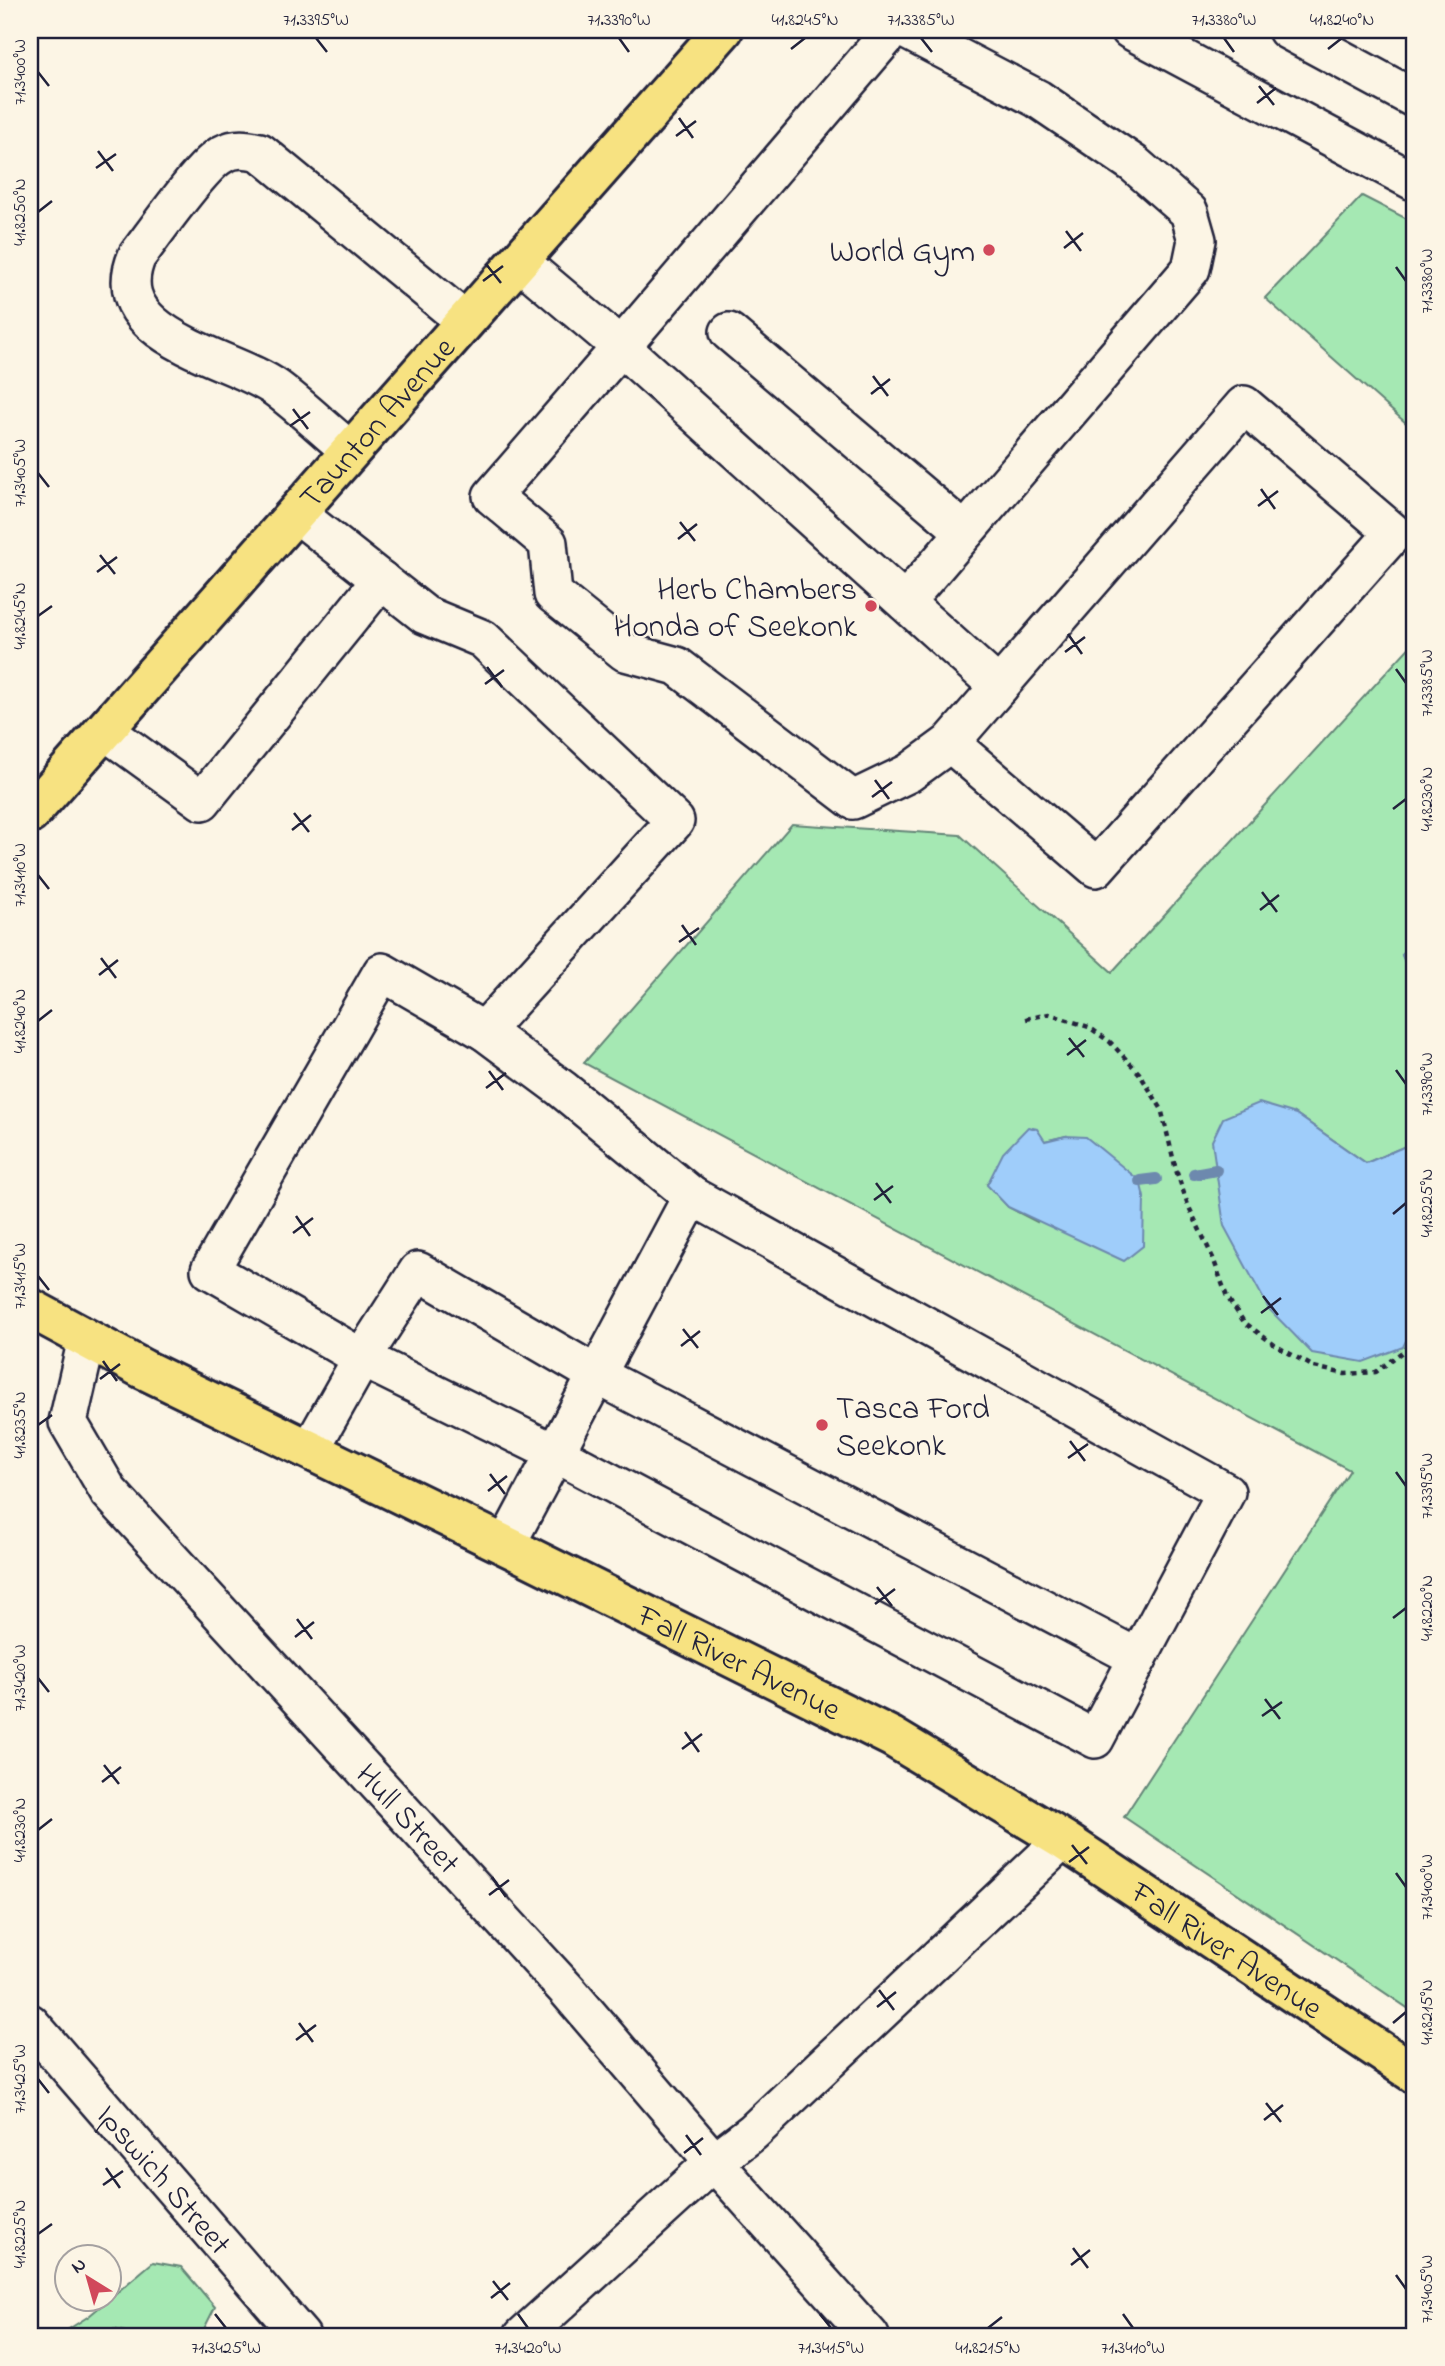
<svg xmlns="http://www.w3.org/2000/svg" width="1445" height="2366" font-family="'Indie Flower',sans-serif">
	<style>
		.green { fill: #a5e8b3; stroke: #648577; stroke-width: 2; fill-rule: evenodd }
		.water { fill: #9fcdfa; stroke: #6d89ae; stroke-width: 2 }
		.lines { fill: none; stroke-linecap: round; stroke-linejoin: round }
		.stream { stroke: #6d89ae; stroke-width: 12 }
		.minor-casing { stroke: #22223b; stroke-width: 42 }
		.major-casing { stroke: #22223b; stroke-width: 44 }
		.highway-casing { stroke: #22223b; stroke-width: 44 }
		.path { stroke: #22223b; stroke-width: 4.5; stroke-dasharray: 5 5; stroke-linecap: butt }
		.minor { stroke: #fcf5e5; stroke-width: 37 }
		.major { stroke: #f7e281; stroke-width: 38 }
		.highway { stroke: #f7e281; stroke-width: 38 }
		.ticks { fill: none; stroke: #22223b; stroke-width: 2.5 }
		.poi-dot { fill: #d1495b; stroke: #fcf5e5; stroke-width: 2.5 }
		.labels { text-anchor: middle; stroke-width: 5; stroke-linejoin: round; paint-order: stroke }
		.poi-label { font-size: 32px; fill: #22223b; stroke: #fcf5e5; text-anchor: end }
		.street-label { font-size: 32px; fill: #22223b; stroke: #fcf5e5 }
		.neatline { fill: none; stroke: #22223b; stroke-width: 2.5 }
		.ticks-label { font-size: 18px; text-anchor: middle; fill: #22223b }
	</style>
	<rect width="100%" height="100%" fill="#fcf5e5"/>
	<filter id="ink" filterUnits="userSpaceOnUse"><feTurbulence type="fractalNoise" baseFrequency=".0143" numOctaves="2"/><feDisplacementMap in="SourceGraphic" scale="14" xChannelSelector="R" yChannelSelector="G"/><feConvolveMatrix kernelMatrix="1 2 1 2 8 2 1 2 1" color-interpolation-filters="sRGB"/></filter>
	<g filter="url(#ink)">
		<path class="green" d="M1362,196L1415,223V431L1265,298Z
			M1415,641V943L1402,955L1415,985V1142L1366,1163L1296,1114L1402,1347L1415,1322V2013L1124,1817L1350,1470L584,1063L792,824L960,835L1112,972ZM1066,1136L1037,1222L1008,1207L987,1184L1045,1141Z
			M153,2262L181,2267L215,2307L204,2329L196,2336H142L114,2329L104,2336H58L89,2316Z"/>
		<path class="water" d="M1415,943V985L1402,955Z
			M1259,1103L1296,1114L1366,1163L1415,1142V1322L1403,1347L1363,1362L1312,1353L1269,1309L1224,1226L1212,1141L1223,1118Z
			M1028,1127L1037,1129L1045,1141L1066,1136L1086,1137L1140,1181L1144,1197L1143,1246L1124,1261L1008,1207L987,1185L1003,1153Z"/>
		<g class="lines">
			<path class="stream" d="M1194,1174L1216,1170
				M1140,1181L1156,1179"/>
			<defs>
				<g id="minor">
					<path d="M892,30L621,347L999,687"/>
					<path d="M1130,30L1415,182"/>
					<path d="M1287,30L1415,99"/>
					<path d="M519,261L621,347L492,496L548,543L553,594L625,652L677,666L853,800L909,773L950,743L1096,868L1394,533L1244,405L950,743"/>
					<path d="M729,332L965,532"/>
					<path d="M351,451C326,431 302,407 276,388C232,356 102,337 137,256C154,234 202,164 223,154C236,147 246,149 260,152L465,321"/>
					<path d="M296,513L425,615L483,639L675,821L484,1031"/>
					<path d="M905,602L1191,269L1197,240L1189,212L1134,164L1038,99L906,30"/>
					<path d="M104,730L202,801L381,580"/>
					<path d="M692,1196L562,1089L484,1031L382,972L210,1270L362,1358L418,1271L597,1375L1138,1658"/>
					<path id="s1" d="M87,1339L68,1422L109,1492L567,1990L714,2162L870,2336"/>
					<path d="M310,1450L362,1358L555,1453L1095,1739L1226,1492L692,1196C630,1313 568,1429 506,1545"/>
					<path id="s2" d="M30,2023L301,2336"/>
					<path d="M523,2336L714,2162L753,2132L1063,1840"/>
				</g>
				<g id="major">
					<path id="s3" d="M30,1308L143,1369L515,1550L892,1737L1063,1840L1415,2074"/>
				</g>
				<g id="highway">
					<path id="s4" d="M30,814L723,30"/>
				</g>
			</defs>
			<use href="#minor" class="minor-casing"/>
			<use href="#major" class="major-casing"/>
			<use href="#highway" class="highway-casing"/>
			<path class="path" d="M1026,1019L1049,1014L1089,1027L1110,1042L1139,1073L1161,1108L1176,1170L1188,1205L1213,1258L1227,1297L1244,1322L1276,1346L1314,1367L1345,1374L1376,1372L1415,1342"/>
			<use href="#minor" class="minor"/>
			<use href="#major" class="major"/>
			<use href="#highway" class="highway"/>
		</g>
	</g>
	<path class="ticks" d="M316,38L327,52M619,38L629,52M921,38L932,52M1224,38L1234,52M791,49L805,38M1328,49L1342,38M38,72L49,86M1259,86L1274,105M1257,103L1276,88M679,118L693,138M676,136L696,121M98,151L113,171M96,168L116,154M38,212L52,201M1066,231L1081,251M1064,248L1083,233M486,264L501,283M1396,267L1406,281M483,281L503,266M873,376L888,396M871,394L890,379M293,409L308,429M290,426L310,412M38,473L49,487M1261,489L1275,509M1258,506L1278,491M680,522L695,541M678,539L697,524M100,555L115,574M97,572L117,557M38,616L52,606M1068,634L1082,654M1065,652L1085,637M487,667L502,687M1396,669L1406,683M485,684L504,670M875,780L889,799M872,797L892,782M1393,809L1406,799M294,813L309,832M292,830L311,815M38,875L49,889M1262,892L1277,912M1260,910L1279,895M682,925L696,945M679,942L699,928M101,958L116,978M99,975L118,960M38,1021L52,1010M1069,1038L1084,1057M1067,1055L1086,1040M1396,1070L1406,1084M489,1071L503,1090M486,1088L506,1073M876,1183L891,1203M874,1200L893,1186M1393,1214L1406,1203M296,1216L310,1236M293,1233L313,1218M38,1276L49,1290M1263,1296L1278,1315M1261,1313L1281,1298M683,1329L698,1348M681,1346L700,1331M103,1361L117,1381M100,1379L120,1364M38,1425L52,1415M1070,1441L1085,1461M1068,1458L1088,1444M1396,1472L1406,1486M490,1474L505,1494M488,1491L507,1476M877,1587L892,1606M875,1604L895,1589M1393,1618L1406,1608M297,1619L312,1639M295,1637L314,1622M38,1678L49,1692M1265,1699L1280,1719M1262,1716L1282,1702M685,1732L699,1752M682,1749L702,1734M104,1765L119,1784M102,1782L121,1767M38,1830L52,1819M1072,1845L1087,1864M1069,1862L1089,1847M1396,1873L1406,1887M492,1877L506,1897M489,1895L509,1880M879,1990L894,2010M877,2007L896,1992M299,2023L313,2042M1393,2023L1406,2012M296,2040L316,2025M38,2079L49,2093M1266,2103L1281,2122M1264,2120L1283,2105M686,2135L701,2155M684,2153L703,2138M106,2168L120,2188M103,2185L123,2171M38,2234L52,2224M1073,2248L1088,2268M1071,2265L1090,2250M1396,2275L1406,2289M493,2281L508,2300M491,2298L510,2283M215,2314L226,2328M518,2314L528,2328M820,2314L831,2328M1123,2314L1133,2328M988,2328L1002,2317"/>
	<g class="poi-dot">
		<circle cx="989" cy="250" r="7"/>
		<circle cx="871" cy="606" r="7"/>
		<circle cx="822" cy="1425" r="7"/>
	</g>
	<g class="labels">
		<g class="poi-label">
			<text x="975" y="261">World Gym</text>
			<text x="857" y="599">Herb Chambers<tspan x="857" dy="37">Honda of Seekonk</tspan></text>
			<text x="836" y="1418" text-anchor="start">Tasca Ford<tspan x="836" dy="37">Seekonk</tspan></text>
		</g>
		<g class="street-label">
			<text dy="11" stroke="none"><textPath href="#s4" startOffset="523">Taunton Avenue</textPath></text>
			<text dy="11" stroke="none"><textPath href="#s3" startOffset="793">Fall River Avenue</textPath></text>
			<text dy="11" stroke="none"><textPath href="#s1" startOffset="609">Hull Street</textPath></text>
			<text dy="11" stroke="none"><textPath href="#s3" startOffset="1360">Fall River Avenue</textPath></text>
			<text dy="11" stroke="none"><textPath href="#s2" startOffset="206">Ipswich Street</textPath></text>
		</g>
	</g>
	<rect width="1445" height="2366" fill="none" stroke="#fcf5e5" stroke-width="77"/>
	<g transform="translate(88 2278) rotate(323)"><circle r="33" fill="#fcf5e5" stroke="#a5a1a1" stroke-width="2"/>
	<path d="M0-5L12 26L0 18L-12 26Z" fill="#d1495b"/>
	<text y="-10" font-size="19" font-weight="bold" text-anchor="middle" fill="#22223b">N</text>
	</g>
	<rect x="38" y="38" width="1368" height="2290" class="neatline"/>
	<g class="ticks-label">
		<text x="316" y="25">71.3395°W</text>
		<text x="619" y="25">71.3390°W</text>
		<text x="805" y="25">41.8245°N</text>
		<text x="921" y="25">71.3385°W</text>
		<text x="1224" y="25">71.3380°W</text>
		<text x="1342" y="25">41.8240°N</text>
		<text transform="translate(19 72) rotate(-90)" y="6">71.3400°W</text>
		<text transform="translate(19 212) rotate(-90)" y="6">41.8250°N</text>
		<text transform="translate(1426 281) rotate(-90)" y="6">71.3380°W</text>
		<text transform="translate(19 473) rotate(-90)" y="6">71.3405°W</text>
		<text transform="translate(19 616) rotate(-90)" y="6">41.8245°N</text>
		<text transform="translate(1426 683) rotate(-90)" y="6">71.3385°W</text>
		<text transform="translate(1426 799) rotate(-90)" y="6">41.8230°N</text>
		<text transform="translate(19 875) rotate(-90)" y="6">71.3410°W</text>
		<text transform="translate(19 1021) rotate(-90)" y="6">41.8240°N</text>
		<text transform="translate(1426 1084) rotate(-90)" y="6">71.3390°W</text>
		<text transform="translate(1426 1203) rotate(-90)" y="6">41.8225°N</text>
		<text transform="translate(19 1276) rotate(-90)" y="6">71.3415°W</text>
		<text transform="translate(19 1425) rotate(-90)" y="6">41.8235°N</text>
		<text transform="translate(1426 1486) rotate(-90)" y="6">71.3395°W</text>
		<text transform="translate(1426 1608) rotate(-90)" y="6">41.8220°N</text>
		<text transform="translate(19 1678) rotate(-90)" y="6">71.3420°W</text>
		<text transform="translate(19 1830) rotate(-90)" y="6">41.8230°N</text>
		<text transform="translate(1426 1887) rotate(-90)" y="6">71.3400°W</text>
		<text transform="translate(1426 2012) rotate(-90)" y="6">41.8215°N</text>
		<text transform="translate(19 2079) rotate(-90)" y="6">71.3425°W</text>
		<text transform="translate(19 2234) rotate(-90)" y="6">41.8225°N</text>
		<text transform="translate(1426 2289) rotate(-90)" y="6">71.3405°W</text>
		<text x="226" y="2353">71.3425°W</text>
		<text x="528" y="2353">71.3420°W</text>
		<text x="831" y="2353">71.3415°W</text>
		<text x="988" y="2353">41.8215°N</text>
		<text x="1133" y="2353">71.3410°W</text>
	</g>
</svg>
